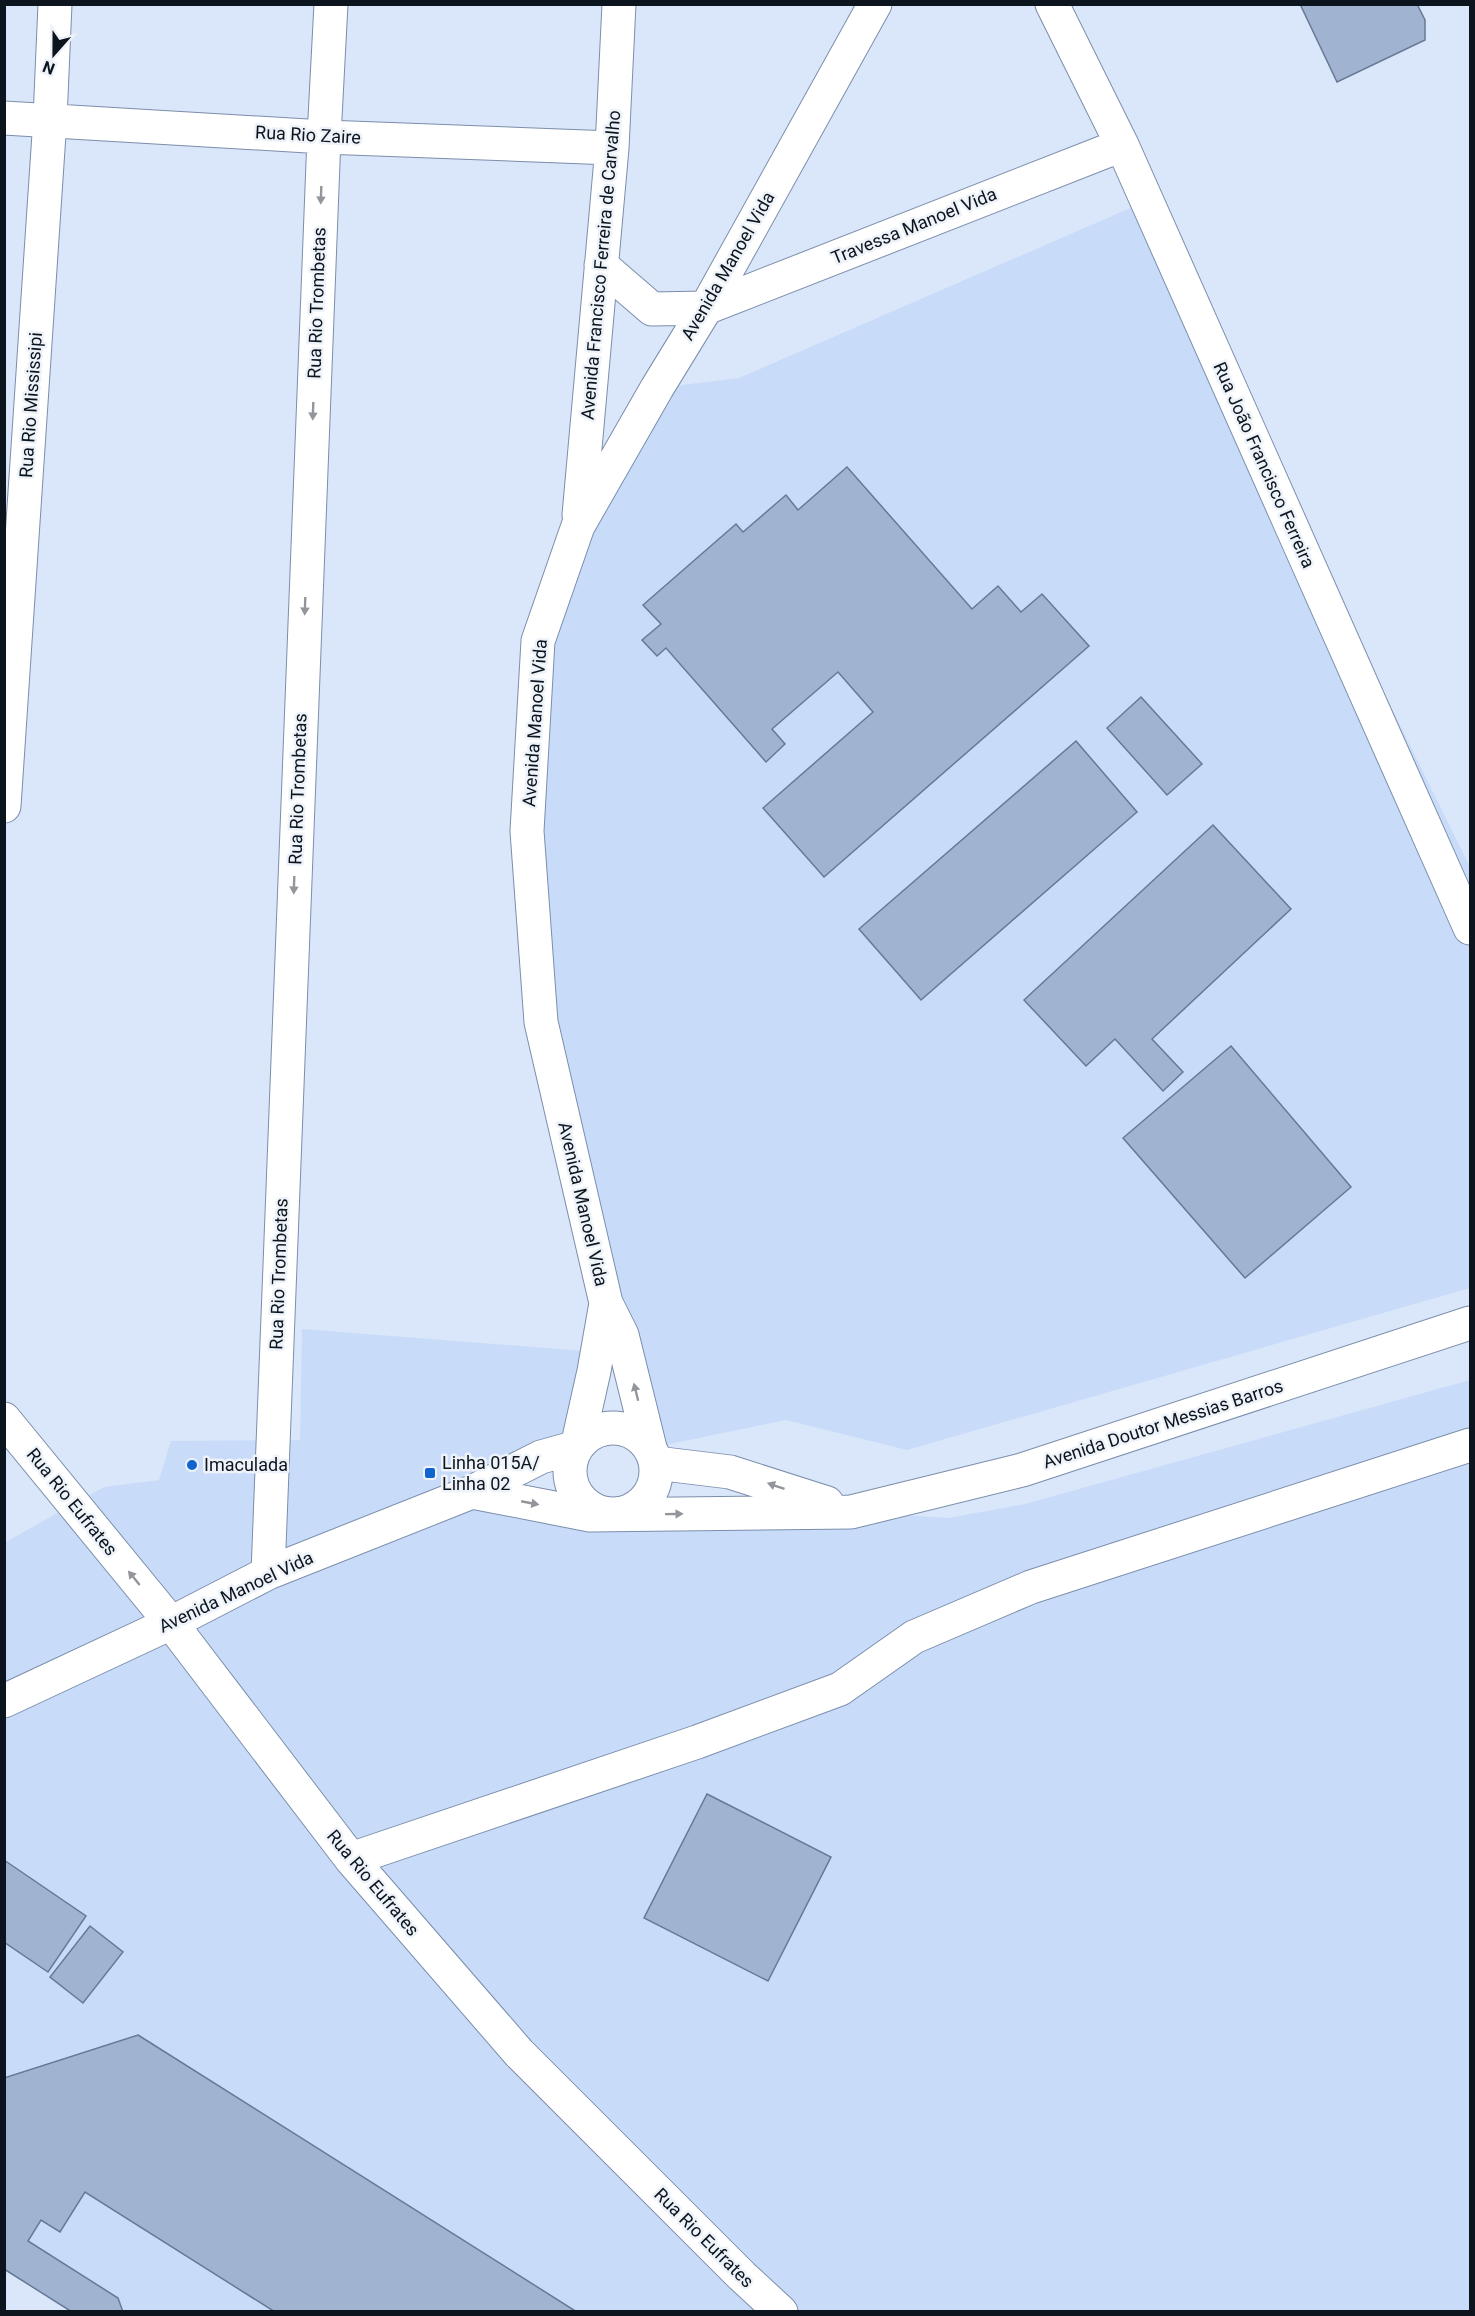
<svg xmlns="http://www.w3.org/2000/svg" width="1475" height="2316" font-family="Roboto,sans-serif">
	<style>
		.built { fill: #c8dcfa }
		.building { fill: #a0b4d2; stroke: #667995; stroke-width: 1.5 }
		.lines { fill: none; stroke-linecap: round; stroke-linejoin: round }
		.minor-casing { stroke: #7b8eab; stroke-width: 35 }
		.minor { stroke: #fff; stroke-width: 33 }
		.oneway { fill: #92959a }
		.poi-dot { fill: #1163cd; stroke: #eef3f9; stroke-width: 2 }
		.labels { text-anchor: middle; stroke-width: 5; stroke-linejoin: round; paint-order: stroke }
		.street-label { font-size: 18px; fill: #0c141e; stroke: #eef3f9 }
		.poi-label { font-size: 18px; fill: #0c141e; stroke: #eef3f9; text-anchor: start }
	</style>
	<rect width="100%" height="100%" fill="#dae6f9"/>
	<path class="built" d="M1142,203L1470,867V1288L907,1450L786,1420L650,1448L541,1022L538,641L657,388L739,378Z
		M302,1329L585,1351L577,1447L473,1491L545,1506L851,1512L948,1518L1025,1504L1470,1380V2311L116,2312L5,2266L4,1543L104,1487L159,1480L171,1441L300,1440Z"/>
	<path class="building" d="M1300,4H1417L1425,20V40L1337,82Z
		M847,467L972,609L998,586L1021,612L1042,594L1089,646L824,877L763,808L873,712L838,672L772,729L785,744L766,762L666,648L657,656L642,640L661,624L643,605L736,524L743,532L786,495L798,510Z
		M1141,697L1202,764L1167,795L1107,728Z
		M1076,741L1137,812L921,1000L859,929Z
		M1213,825L1291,909L1152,1039L1183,1072L1163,1091L1115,1039L1086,1066L1024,1000Z
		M1231,1046L1351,1187L1245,1278L1123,1138Z
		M707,1794L831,1857L768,1981L644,1918Z
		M4,1860L86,1916L48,1972L4,1942Z
		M90,1926L123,1952L83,2003L50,1977Z
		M138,2035L577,2312H275L85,2192L60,2232L41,2220L28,2241L118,2298L123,2312H72L4,2269V2078Z"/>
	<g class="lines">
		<defs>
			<path id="minor" d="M1052,4L1122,145L1470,928
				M4,118L324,137L612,148
				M601,265L652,309L706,308L1122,145
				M579,515L612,148L619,4
				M4,806L50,119L55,4
				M4,1419L171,1623L351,1859L519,2053L742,2276L781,2312
				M570 1471a43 43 0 1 1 86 0a43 43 0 1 1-86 0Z
				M650,1448L622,1335L606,1303L541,1022L527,831L538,641L578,526L657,388L706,308L875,4
				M656,1463L730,1472L827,1503
				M472,1492L590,1515L851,1512L1022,1470L1470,1323
				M268,1573L324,137L331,4
				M4,1701L171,1623L268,1573L472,1492L541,1457L577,1447L594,1371L606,1303
				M351,1859L697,1742L840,1689L914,1637L1031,1587L1470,1445"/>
		</defs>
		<use href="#minor" class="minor-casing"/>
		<use href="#minor" class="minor"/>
	</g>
	<defs><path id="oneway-solid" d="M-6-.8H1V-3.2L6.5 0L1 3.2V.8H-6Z" transform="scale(1.5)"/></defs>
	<g class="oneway">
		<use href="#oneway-solid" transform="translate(321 195) rotate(92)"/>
		<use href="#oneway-solid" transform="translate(313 411) rotate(92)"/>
		<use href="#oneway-solid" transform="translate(305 606) rotate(92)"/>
		<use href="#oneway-solid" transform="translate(294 885) rotate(92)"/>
		<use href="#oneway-solid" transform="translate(636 1392) rotate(-104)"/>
		<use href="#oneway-solid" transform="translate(776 1486) rotate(-161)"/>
		<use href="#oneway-solid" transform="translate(530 1503) rotate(11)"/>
		<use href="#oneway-solid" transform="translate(674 1514) rotate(-1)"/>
		<use href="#oneway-solid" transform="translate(134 1578) rotate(-129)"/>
	</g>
	<g class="poi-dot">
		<circle cx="192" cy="1465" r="6"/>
		<rect x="424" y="1467" width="12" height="12" rx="3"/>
	</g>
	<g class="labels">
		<g class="street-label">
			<text transform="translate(308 135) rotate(3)" y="6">Rua Rio Zaire</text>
			<text transform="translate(914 226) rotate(-22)" y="6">Travessa Manoel Vida</text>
			<text transform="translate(601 265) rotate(-85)" y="6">Avenida Francisco Ferreira de Carvalho</text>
			<text transform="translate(728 266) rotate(-60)" y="6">Avenida Manoel Vida</text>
			<text transform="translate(317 303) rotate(-88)" y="6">Rua Rio Trombetas</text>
			<text transform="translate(31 405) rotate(-86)" y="6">Rua Rio Mississipi</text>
			<text transform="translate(1264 465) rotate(66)" y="6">Rua João Francisco Ferreira</text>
			<text transform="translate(535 723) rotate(-86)" y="6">Avenida Manoel Vida</text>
			<text transform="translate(298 789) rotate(-88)" y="6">Rua Rio Trombetas</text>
			<text transform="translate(583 1204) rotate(77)" y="6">Avenida Manoel Vida</text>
			<text transform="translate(279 1274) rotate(-88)" y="6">Rua Rio Trombetas</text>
			<text transform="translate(1163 1424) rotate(-18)" y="6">Avenida Doutor Messias Barros</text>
			<text transform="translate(72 1502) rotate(51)" y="6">Rua Rio Eufrates</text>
			<text transform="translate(236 1592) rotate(-25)" y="6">Avenida Manoel Vida</text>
			<text transform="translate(373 1883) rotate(50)" y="6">Rua Rio Eufrates</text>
			<text transform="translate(704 2238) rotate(45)" y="6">Rua Rio Eufrates</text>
		</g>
		<g class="poi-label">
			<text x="442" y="1469">Linha 015A/<tspan x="442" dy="21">Linha 02</tspan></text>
			<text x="204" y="1471">Imaculada</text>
		</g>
	</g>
	<rect width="1475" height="2316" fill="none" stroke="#0c141e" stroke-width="12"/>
	<g transform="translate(54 54) rotate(201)" stroke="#eef3f9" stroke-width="4.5" paint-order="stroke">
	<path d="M0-4.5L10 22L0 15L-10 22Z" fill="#0c141e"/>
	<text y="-9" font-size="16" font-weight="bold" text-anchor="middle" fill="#0c141e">N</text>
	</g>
</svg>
